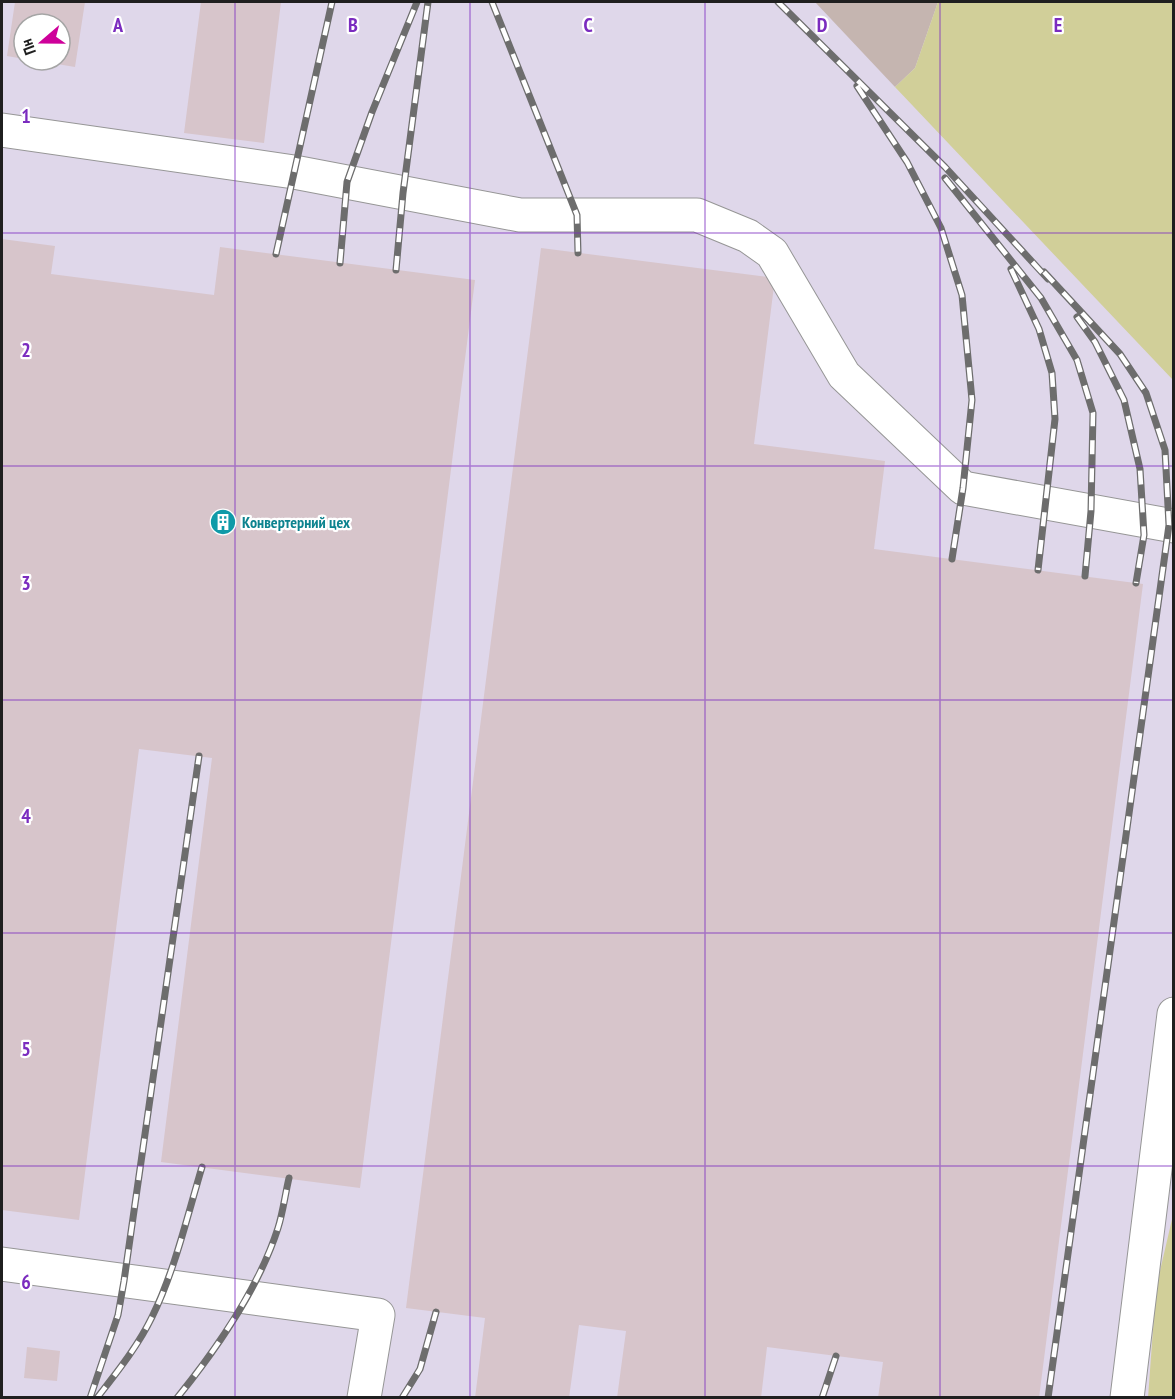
<svg xmlns="http://www.w3.org/2000/svg" width="1175" height="1399" viewBox="0 0 1175 1399" font-family="'PT Sans Narrow',sans-serif">
	<style>
		.industrial { fill: #dfd7ea; fill-rule: evenodd }
		.construction { fill: #c5b5b0 }
		.forest { fill: #d1cf99 }
		.building { fill: #d7c5cb }
		.lines { fill: none; stroke-linecap: round; stroke-linejoin: round }
		.minor-casing { stroke: #969696; stroke-width: 35 }
		.minor { stroke: #fff; stroke-width: 33 }
		.rail-casing { stroke: #6d6d6d; stroke-width: 7 }
		.rail { stroke: #fff; stroke-width: 4.5; stroke-dasharray: 14; stroke-linecap: butt }
		.grid { fill: none; stroke: #7b2cbf; stroke-width: 1.5; stroke-opacity: 0.55 }
		.labels { text-anchor: middle; dominant-baseline: central; stroke-width: 4.5; stroke-linejoin: round; paint-order: stroke }
		.culture-label { font-size: 16px; font-weight: bold; fill: #0d838f; stroke: #fff; text-anchor: start }
		.grid-label { font-size: 20px; text-anchor: middle; font-weight: bold; fill: #7b2cbf; stroke: #fff; stroke-width: 4.5; stroke-linejoin: round; paint-order: stroke }
	</style>
	<rect width="100%" height="100%" fill="#f0e5e6"/>
	<path class="industrial" d="M2,2H1173V1397H2ZM24,24H60V60H24Z"/>
	<path class="construction" d="M815,2H938L915,68L895,87Z"/>
	<path class="forest" d="M938,2H1173V380L895,87L915,68Z
		M1173,1215V1397L1148,1398L1156,1288Z"/>
	<path class="building" d="M15,2H85L75,67L39,61L60,60V24H24V59L7,56Z
		M201,2H281L264,143L184,133Z
		M2,239L55,246L51,274L214,295L220,247L475,280L360,1188L161,1162L212,758L139,749L79,1220L2,1210Z
		M541,248L775,278L754,444L885,461L874,549L1143,584L1039,1398H878L883,1362L767,1347L761,1398H617L626,1331L579,1325L569,1398H475L485,1318L406,1308Z
		M27,1347L60,1351L57,1381L24,1378Z"/>
	<g class="lines">
		<g class="minor-casing">
			<path id="minor" d="M2,130L294,172L520,215H697L748,236L772,253L844,375L963,488L1174,526
				M2,1264L378,1315L364,1398
				M1127,1398L1174,1014"/>
		</g>
		<use href="#minor" class="minor"/>
		<g class="rail-casing">
			<path id="rail" d="M492,2L577,215L578,253
				M778,2L945,167L1048,279
				M857,86L907,162L941,228L962,295L972,400L963,488L952,559
				M945,178L1041,298L1077,360L1093,413L1091,511L1085,576
				M276,254L332,2
				M340,263L347,182L372,112L417,2
				M1011,269L1039,329L1052,373L1055,419L1038,570
				M396,270L403,193L428,2
				M1044,272L1120,354L1146,393L1165,450L1169,525L1048,1398
				M1077,317L1095,342L1124,400L1140,469L1144,535L1136,583
				M90,1398L118,1315L124,1281L199,756
				M97,1398C117,1372 138,1346 152,1317C175,1270 187,1217 202,1167
				M177,1398C216,1350 259,1287 278,1228C283,1212 285,1195 289,1178
				M402,1398L420,1369L436,1312
				M822,1398L836,1356"/>
		</g>
		<use href="#rail" class="rail"/>
	</g>
	<path class="grid" d="M235,2V1398M470,2V1398M705,2V1398M940,2V1398M2,233H1174M2,466H1174M2,700H1174M2,933H1174M2,1166H1174"/>
	<defs>
		<g id="building-disc" transform="scale(1.35)"><circle r="9.5" fill="#0f9aa8" stroke="#fff"/><path d="M-4-6H4V6H1V3H-1V6H-4ZM-2.5-4.3h1.7v1.8h-1.7ZM.8-4.3h1.7v1.8H.8ZM-2.5-1h1.7V.8h-1.7ZM.8-1h1.7V.8H.8Z" fill="#fff"/></g>
	</defs>
	<g fill-rule="evenodd">
		<use href="#building-disc" x="223" y="522"/>
	</g>
	<g class="labels">
		<g class="culture-label">
			<text x="242" y="522">Конвертерний цех</text>
		</g>
	</g>
	<g class="grid-label">
		<text x="118" y="32">A</text>
		<text x="353" y="32">B</text>
		<text x="588" y="32">C</text>
		<text x="822" y="32">D</text>
		<text x="1058" y="32">E</text>
		<text x="26" y="123">1</text>
		<text x="26" y="357">2</text>
		<text x="26" y="590">3</text>
		<text x="26" y="823">4</text>
		<text x="26" y="1056">5</text>
		<text x="26" y="1289">6</text>
	</g>
	<rect width="1175" height="1399" fill="none" stroke="#1f1f1f" stroke-width="6"/>
	<g transform="translate(42 42) rotate(250)"><circle r="28" fill="#ffffff" stroke="#a5a5a5" stroke-width="1.5"/>
	<path d="M0-4.5L10 22L0 15L-10 22Z" fill="#ce009a"/>
	<text y="-9" font-size="16" font-weight="bold" text-anchor="middle" fill="#1f1f1f">Пн</text>
	</g>
</svg>
